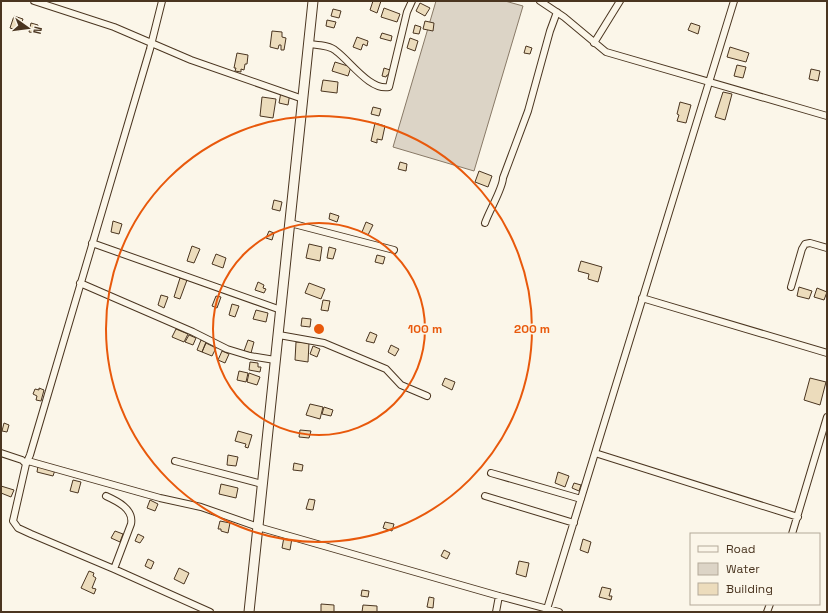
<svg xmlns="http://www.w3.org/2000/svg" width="828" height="613" viewBox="0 0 828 613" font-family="'Space Grotesk',sans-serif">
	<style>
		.water { fill: #dcd4c6; stroke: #887966 }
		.building { fill: #ecdcbc; stroke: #4a3520 }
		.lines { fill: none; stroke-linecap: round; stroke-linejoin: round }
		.street-casing { stroke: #4a3520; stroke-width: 8 }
		.secondary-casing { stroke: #4a3520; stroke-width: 11 }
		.street { stroke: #fbf6e9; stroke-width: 6 }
		.secondary { stroke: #fbf6e9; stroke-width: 9 }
		.ring { fill: none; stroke: #e8590c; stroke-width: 2 }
		.centre { fill: #e8590c; stroke: #fbf6e9; stroke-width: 2 }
		.ring-label { font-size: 12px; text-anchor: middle; font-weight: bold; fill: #e8590c; stroke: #fbf6e9; stroke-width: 3; stroke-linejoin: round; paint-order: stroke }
	</style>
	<rect width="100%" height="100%" fill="#fbf6e9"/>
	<path class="water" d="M436,1H505L523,6L474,171L393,147Z"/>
	<path class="building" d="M373,1H381L377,13L370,10Z
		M420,3L430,8L425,16L416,11Z
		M384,8L400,14L397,22L381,17Z
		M333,9L341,11L339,18L331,16Z
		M14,16L23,19L19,31L10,28Z
		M327,20L336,22L334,28L326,26Z
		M425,21L434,23L433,31L423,29Z
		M31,23L38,25L36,33L29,32Z
		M691,23L700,26L698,34L688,30Z
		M415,25L421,27L419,34L413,33Z
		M272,31L282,32V37L286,38L284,50H281V45H279L278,49L270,47Z
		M382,33L392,36L391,41L380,38Z
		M357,37L368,41L367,46L363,44L361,50L353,47Z
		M410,38L418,41L415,51L407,48Z
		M526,46L532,48L530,54L524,53Z
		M730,47L749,53L746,62L727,57Z
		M237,53L248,55L247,64H245L244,70L241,69V72L235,71L236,68H234Z
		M335,62L351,67L348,76L332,71Z
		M737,65L746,67L743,78L734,76Z
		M384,68L390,70L389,75H387L386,77L382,76Z
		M811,69L820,71L818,81L809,79Z
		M323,80L338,82L337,93L321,91Z
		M281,92L290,93L288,105L279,103Z
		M723,92L732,94L725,120L715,117Z
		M262,97L276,99L273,118L260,116Z
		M680,102L691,105L686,123L677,121L679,115L677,114Z
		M373,107L381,109L379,116L371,114Z
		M375,123L385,126L382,140L377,139V143L371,141Z
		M400,162L407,164L406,171L398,169Z
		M479,171L492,176L488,187L475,182Z
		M274,200L282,202L280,211L272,209Z
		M330,213L339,216L337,222L329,219Z
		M113,221L122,224L119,234L111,232Z
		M366,222L373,225L368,235L362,232Z
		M269,231L274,233L272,240L266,238Z
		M309,244L322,247L320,261L306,258Z
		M192,246L200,249L194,263L187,261Z
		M329,247L336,249L333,259L327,258Z
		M216,254L226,258L223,268L212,264Z
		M377,255L385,257L383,264L375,262Z
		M581,261L602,267L598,282L588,279L589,274L578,271Z
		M180,278L187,280L180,299L174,297Z
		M258,282L264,285L263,288L266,289L264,293L255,290Z
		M309,283L325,289L321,299L305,293Z
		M799,287L812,291L809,299L797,296Z
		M817,288L827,292L824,300L814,297Z
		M161,295L168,297L164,308L158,305Z
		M216,296L221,297L217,308L212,306Z
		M323,300L330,301L328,311L321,310Z
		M232,304L239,306L235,317L229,315Z
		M256,310L268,313L266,322L253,319Z
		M302,318L311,319L310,327L301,326Z
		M176,329L188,334L184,342L172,337Z
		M370,332L377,335L374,343L366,341Z
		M189,335L196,338L193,345L185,342Z
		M201,340L206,342L202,352L197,350Z
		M248,340L254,342L251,353L244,351Z
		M296,342L309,343L308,362L295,360Z
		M206,343L216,348L212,356L202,352Z
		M391,345L399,349L395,356L388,352Z
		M313,346L320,349L317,357L310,354Z
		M222,351L229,354L225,363L218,360Z
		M250,362L258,363V367H261L260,372L249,370Z
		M239,371L248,373L246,382L237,380Z
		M249,373L260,377L257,385L247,382Z
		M445,378L455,382L452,390L442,385Z
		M810,378L826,382L820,405L804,400Z
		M39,388L44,390L41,401L36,400L37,396L33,394L35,389L39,390Z
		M310,404L323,407L320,419L306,415Z
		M324,407L333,410L331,416L322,414Z
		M4,423L9,425L7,432L2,431Z
		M300,430L311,431L309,438L299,437Z
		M238,431L252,435L248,448L245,447L246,444L235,441Z
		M228,455L238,457L236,466L227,465Z
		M294,463L303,465L302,471L293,470Z
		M38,466L55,470L53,476L37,472Z
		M558,472L569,476L565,487L555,483Z
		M73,480L81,482L78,493L70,491Z
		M574,483L581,485L579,491L572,488Z
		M221,484L238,488L236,498L219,494Z
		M1,486L14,490L11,497L1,493Z
		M309,499L315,500L313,510L306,509Z
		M150,500L158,504L155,511L147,508Z
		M220,521L230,523L228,533L221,531V529H218Z
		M385,522L394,524L392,531L383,528Z
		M115,531L123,534L120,542L111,538Z
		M138,534L144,537L140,543L135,541Z
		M284,537L292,538L290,550L282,548Z
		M583,539L591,542L588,553L580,550Z
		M444,550L450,553L447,559L441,556Z
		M148,559L154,562L151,569L145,566Z
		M519,561L529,563L526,577L516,574Z
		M179,568L189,573L184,584L174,579Z
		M89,571L94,573L93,576L96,578L92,588L96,589L94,594L81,588Z
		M602,587L611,589L609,596H612L611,600L599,597Z
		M362,590L369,591L368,597L361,596Z
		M429,597L434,598L433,608L427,607Z
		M321,604L334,605V612H321Z
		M363,605L377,606V612H362Z"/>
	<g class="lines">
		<g class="street-casing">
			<path id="street" d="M34,1L114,27L191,60L303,99
				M162,1L150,49L30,455L26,464L13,521L18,528L31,534L114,569L210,612
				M540,1L564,17L606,52L827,116
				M594,43L620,1
				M309,44C317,45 330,45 336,51C350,61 370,91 389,87L407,12L412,1
				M290,223L394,250
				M485,223C489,211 503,188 503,178L528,111L550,31L557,12
				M92,243L281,310
				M80,283L193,332L227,349L250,356L275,360
				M791,287L802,249L805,244L810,243L827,248
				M642,298L827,353
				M279,335L324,343L386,369L401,385L427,396
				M1,453L22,460L26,464
				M595,453L798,517
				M28,461L160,498L201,507L258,527L499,596L559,612
				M175,461L262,484
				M491,473L581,499
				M106,496C117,501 134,509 131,524L114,569
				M485,496L574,523
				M792,534L827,417
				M547,609L734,1
				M496,612L499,596
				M767,612L770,604"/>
		</g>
		<g class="secondary-casing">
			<path id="secondary" d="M249,612L313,1"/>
		</g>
		<use href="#street" class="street"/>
		<use href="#secondary" class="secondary"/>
	</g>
	<g class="ring">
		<circle cx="319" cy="329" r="106"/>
		<circle cx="319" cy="329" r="213"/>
	</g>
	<circle cx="319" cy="329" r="6" class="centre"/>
	<g class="ring-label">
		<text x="425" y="333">100 m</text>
		<text x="532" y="333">200 m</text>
	</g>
	<rect width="828" height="613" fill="none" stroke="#4a3520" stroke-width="4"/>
	<rect x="690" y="533" width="130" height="72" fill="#fbf6e9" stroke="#b4a999"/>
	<rect x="698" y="546" width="20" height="6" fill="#fbf6e9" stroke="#b4a999"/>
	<text x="726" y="553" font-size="12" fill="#4a3520">Road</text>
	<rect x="698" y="563" width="20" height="12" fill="#dcd4c6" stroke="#b4a999"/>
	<text x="726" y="573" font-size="12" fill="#4a3520">Water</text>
	<rect x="698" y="583" width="20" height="12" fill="#ecdcbc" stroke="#b4a999"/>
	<text x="726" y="593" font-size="12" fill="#4a3520">Building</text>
	<g transform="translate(28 28) rotate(104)" stroke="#fbf6e9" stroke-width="3" paint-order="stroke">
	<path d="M0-3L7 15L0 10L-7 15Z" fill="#4a3520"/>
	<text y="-6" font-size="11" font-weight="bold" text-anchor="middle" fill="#4a3520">N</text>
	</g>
</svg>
